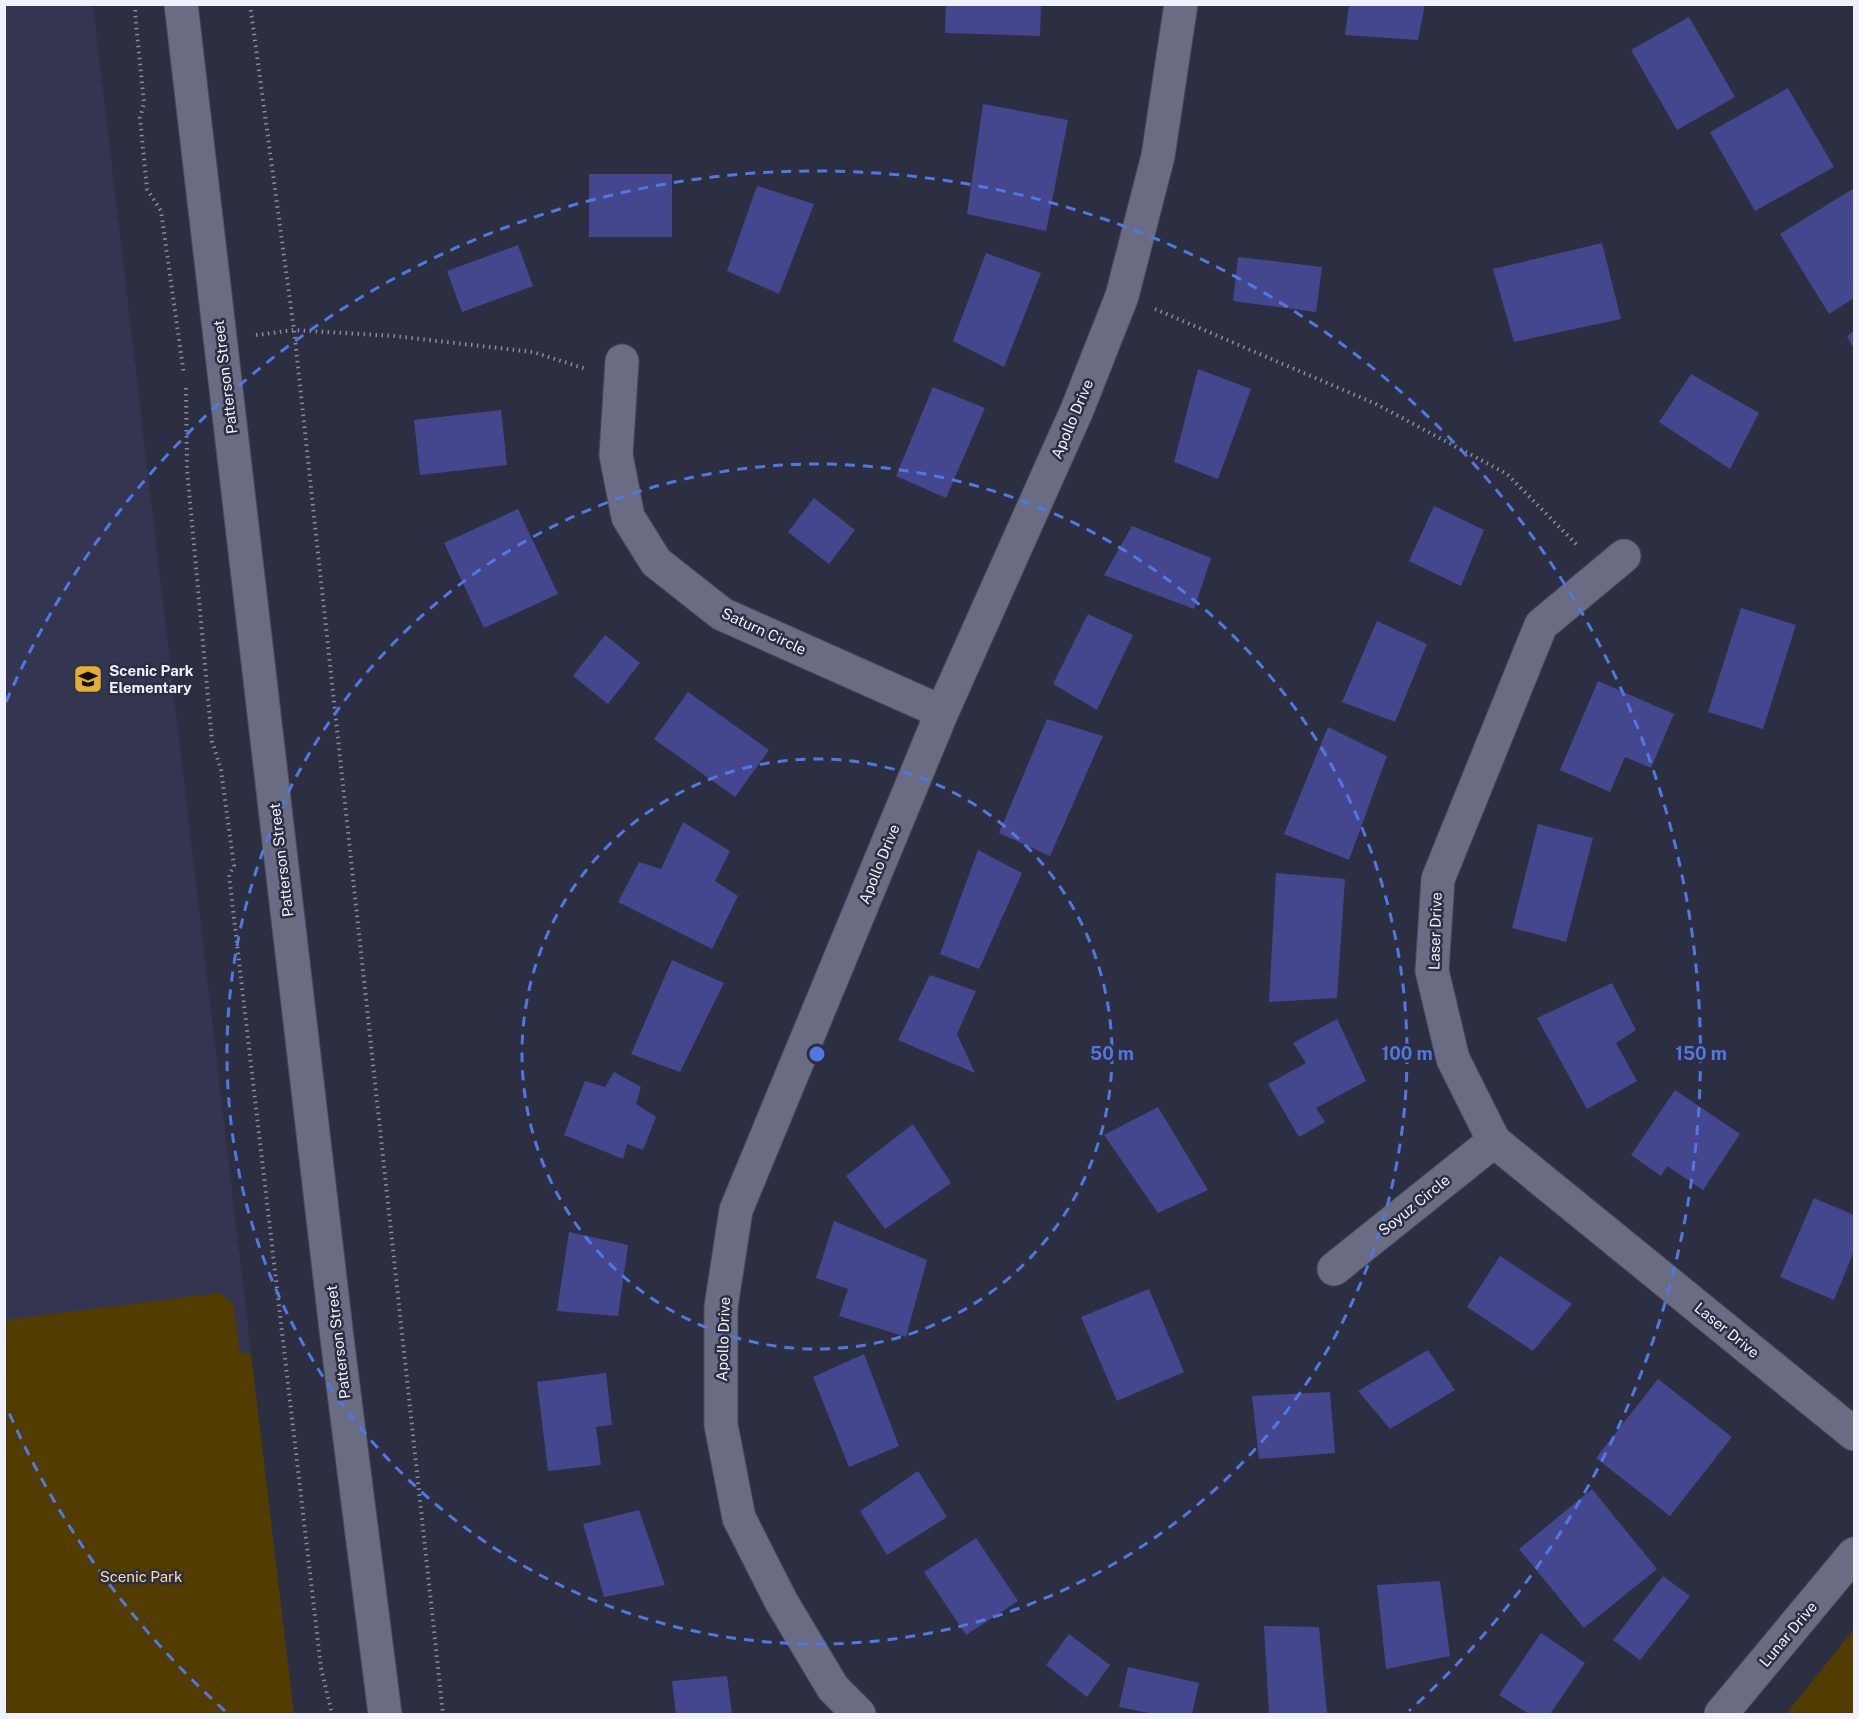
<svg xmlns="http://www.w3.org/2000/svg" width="1859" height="1719" viewBox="0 0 1859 1719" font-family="'Public Sans',sans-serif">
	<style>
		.built { fill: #343651 }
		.green { fill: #523c00 }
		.building { fill: #45478e }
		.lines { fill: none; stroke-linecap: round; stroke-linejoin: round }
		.minor-casing { stroke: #494b5c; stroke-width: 35 }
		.tertiary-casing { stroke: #494b5c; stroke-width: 35 }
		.path { stroke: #8a8c9d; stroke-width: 4; stroke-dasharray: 1.5 4.5; stroke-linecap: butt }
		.minor { stroke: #696c83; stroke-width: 33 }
		.tertiary { stroke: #696c83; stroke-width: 33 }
		.ring { fill: none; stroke: #5277e2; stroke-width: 3; stroke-dasharray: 10 8 }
		.labels { text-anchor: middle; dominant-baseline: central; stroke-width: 5; stroke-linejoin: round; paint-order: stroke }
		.street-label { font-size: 15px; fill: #eff1fe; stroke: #2c2e42 }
		.poi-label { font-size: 15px; font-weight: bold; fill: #eff1fe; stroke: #2c2e42; text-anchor: start }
		.park-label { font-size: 15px; fill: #fbdc9d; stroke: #2c2e42 }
		.centre { fill: #5277e2; stroke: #2c2e42; stroke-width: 3 }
		.ring-label { font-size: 18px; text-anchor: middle; font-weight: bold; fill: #5277e2; stroke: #2c2e42; stroke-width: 5; stroke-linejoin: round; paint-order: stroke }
	</style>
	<rect width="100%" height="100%" fill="#2c2e42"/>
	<path class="built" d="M4,5H93L251,1353L5,1383Z"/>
	<path class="green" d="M219,1293L233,1303L240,1354L251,1353L294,1714H5V1320Z
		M1854,1629V1714H1786Z"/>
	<path class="building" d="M946,4H1041L1040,36L945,33Z
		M1349,4H1425L1418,40L1345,35Z
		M1689,17L1735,97L1677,130L1631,50Z
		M1788,88L1834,167L1755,211L1710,132Z
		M983,104L1068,120L1046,231L967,214Z
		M589,174H672V237H589Z
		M757,186L814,204L779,294L727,271Z
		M1854,188V298L1829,314L1780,234Z
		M1602,243L1621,319L1514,342L1493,269Z
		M518,245L533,286L462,312L447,271Z
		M986,253L1041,273L1004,367L953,341Z
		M1238,257L1322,267L1316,312L1233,301Z
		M1854,331V349L1847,336Z
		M1198,369L1251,389L1218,479L1174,462Z
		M1691,374L1759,413L1730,469L1659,422Z
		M933,387L985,408L946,498L896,476Z
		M501,410L507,465L420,475L414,420Z
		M814,498L855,530L829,564L788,532Z
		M1434,506L1484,530L1461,586L1409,561Z
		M518,509L558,594L484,628L444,543Z
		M1132,526L1211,558L1194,609L1104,575Z
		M1741,608L1796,625L1763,729L1708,712Z
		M1088,614L1133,635L1097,710L1053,684Z
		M1377,621L1427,644L1395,722L1342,702Z
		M605,635L640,663L608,704L573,676Z
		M1598,681L1674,714L1651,768L1625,757L1610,792L1560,770Z
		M688,692L769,750L735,797L654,739Z
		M1047,719L1103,736L1050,856L999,833Z
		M1328,727L1387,756L1349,860L1284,834Z
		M683,822L730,851L715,881L738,896L712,949L618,902L639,862L661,869Z
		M1538,824L1593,838L1566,942L1512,928Z
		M978,850L1022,873L979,969L940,954Z
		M1276,873L1345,879L1337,998L1269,1002Z
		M672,960L724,983L680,1072L631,1054Z
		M930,975L976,991L957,1034L975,1073L898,1040Z
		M1612,983L1636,1030L1616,1043L1637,1081L1587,1109L1537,1018Z
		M1337,1019L1366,1081L1316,1108L1325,1122L1299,1137L1268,1084L1306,1063L1293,1043Z
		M614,1072L641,1087L636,1104L656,1117L643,1150L627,1144L623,1159L564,1135L585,1081L605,1087Z
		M1675,1090L1740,1134L1703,1190L1667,1166L1661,1176L1631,1155Z
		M1158,1107L1208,1190L1158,1213L1104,1135Z
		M913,1124L951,1183L885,1229L846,1176Z
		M1814,1198L1854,1215V1251L1834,1300L1780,1277Z
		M834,1221L927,1260L906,1337L839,1316L848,1289L816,1278Z
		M569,1232L628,1245L618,1316L557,1311Z
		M1500,1256L1572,1304L1533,1351L1467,1307Z
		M1149,1289L1184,1372L1117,1401L1081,1317Z
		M1428,1350L1455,1390L1390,1429L1358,1391Z
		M864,1354L899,1446L849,1467L813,1377Z
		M606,1373L612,1425L596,1427L601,1465L548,1471L537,1382Z
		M1658,1379L1732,1437L1670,1516L1596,1458Z
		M1330,1392L1335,1453L1259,1459L1252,1396Z
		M918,1471L947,1517L887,1555L860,1511Z
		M1592,1489L1657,1569L1584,1628L1519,1549Z
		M639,1510L665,1585L604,1597L583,1524Z
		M976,1538L1018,1601L966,1635L924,1572Z
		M1663,1576L1690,1596L1640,1660L1613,1640Z
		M1440,1581L1450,1656L1386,1669L1377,1585Z
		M1264,1626L1319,1627L1327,1714H1269Z
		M1541,1633L1585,1663L1550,1714H1529L1499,1695Z
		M1069,1634L1110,1665L1087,1697L1046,1665Z
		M1128,1667L1199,1683L1192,1714H1154L1119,1707Z
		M727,1676L732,1714H676L672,1681Z"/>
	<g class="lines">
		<g class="minor-casing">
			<path id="minor" d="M622,361L616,455L628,517L656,562L722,614L942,712
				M1624,556L1541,625L1438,879L1432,971L1453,1059L1494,1141L1854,1434
				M1334,1269L1494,1141
				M859,1714L833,1688L781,1601L739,1518L721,1425V1307L736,1210L942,712L1077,410L1122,296L1158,156L1181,4
				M1721,1714L1854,1554"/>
		</g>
		<g class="tertiary-casing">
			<path id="tertiary" d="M181,4L337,1338L385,1714"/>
		</g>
		<path class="path" d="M136,4L135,13L144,103L140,118L147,189L161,211L184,375
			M250,4L294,330L443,1714
			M1155,309L1376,404L1507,474L1578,546
			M256,335L294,330L394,336L533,352L586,369
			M186,388L187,469L212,741L221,770L234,866L229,875L321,1668L332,1714"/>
		<use href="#minor" class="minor"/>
		<use href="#tertiary" class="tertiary"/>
	</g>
	<g class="ring">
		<circle cx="817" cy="1054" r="295"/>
		<circle cx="817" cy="1054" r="590"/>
		<path d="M225 1711A884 884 0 0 1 6 1406M6 702A884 884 0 1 1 1409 1711"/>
	</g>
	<defs>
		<g id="school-square" transform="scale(1.5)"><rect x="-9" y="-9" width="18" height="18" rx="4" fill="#e2af34" stroke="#2c2e42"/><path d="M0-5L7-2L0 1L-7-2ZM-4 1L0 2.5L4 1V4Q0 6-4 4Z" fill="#111"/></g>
	</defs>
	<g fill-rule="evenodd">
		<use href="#school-square" x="88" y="679"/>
	</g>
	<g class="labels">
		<g class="street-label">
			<text transform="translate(225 377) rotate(-97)">Patterson Street</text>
			<text transform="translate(1072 419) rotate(-67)">Apollo Drive</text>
			<text transform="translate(764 631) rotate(25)">Saturn Circle</text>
			<text transform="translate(281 860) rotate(-97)">Patterson Street</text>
			<text transform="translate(879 864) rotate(-68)">Apollo Drive</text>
			<text transform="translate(1435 931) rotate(-88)">Laser Drive</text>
			<text transform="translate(1414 1205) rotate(-39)">Soyuz Circle</text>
			<text transform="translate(1727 1330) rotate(39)">Laser Drive</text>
			<text transform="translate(723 1339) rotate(-88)">Apollo Drive</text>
			<text transform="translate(338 1342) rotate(-97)">Patterson Street</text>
			<text transform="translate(1788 1634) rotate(-50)">Lunar Drive</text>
		</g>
		<g class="poi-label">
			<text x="109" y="670">Scenic Park<tspan x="109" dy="17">Elementary</tspan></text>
		</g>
		<g class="park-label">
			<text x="141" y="1576">Scenic Park</text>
		</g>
	</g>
	<circle cx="817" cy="1054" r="9" class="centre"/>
	<g class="ring-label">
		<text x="1112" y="1060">50 m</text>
		<text x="1407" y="1060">100 m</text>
		<text x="1701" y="1060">150 m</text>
	</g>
	<rect width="1859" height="1719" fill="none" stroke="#eff1fe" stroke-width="12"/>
</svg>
